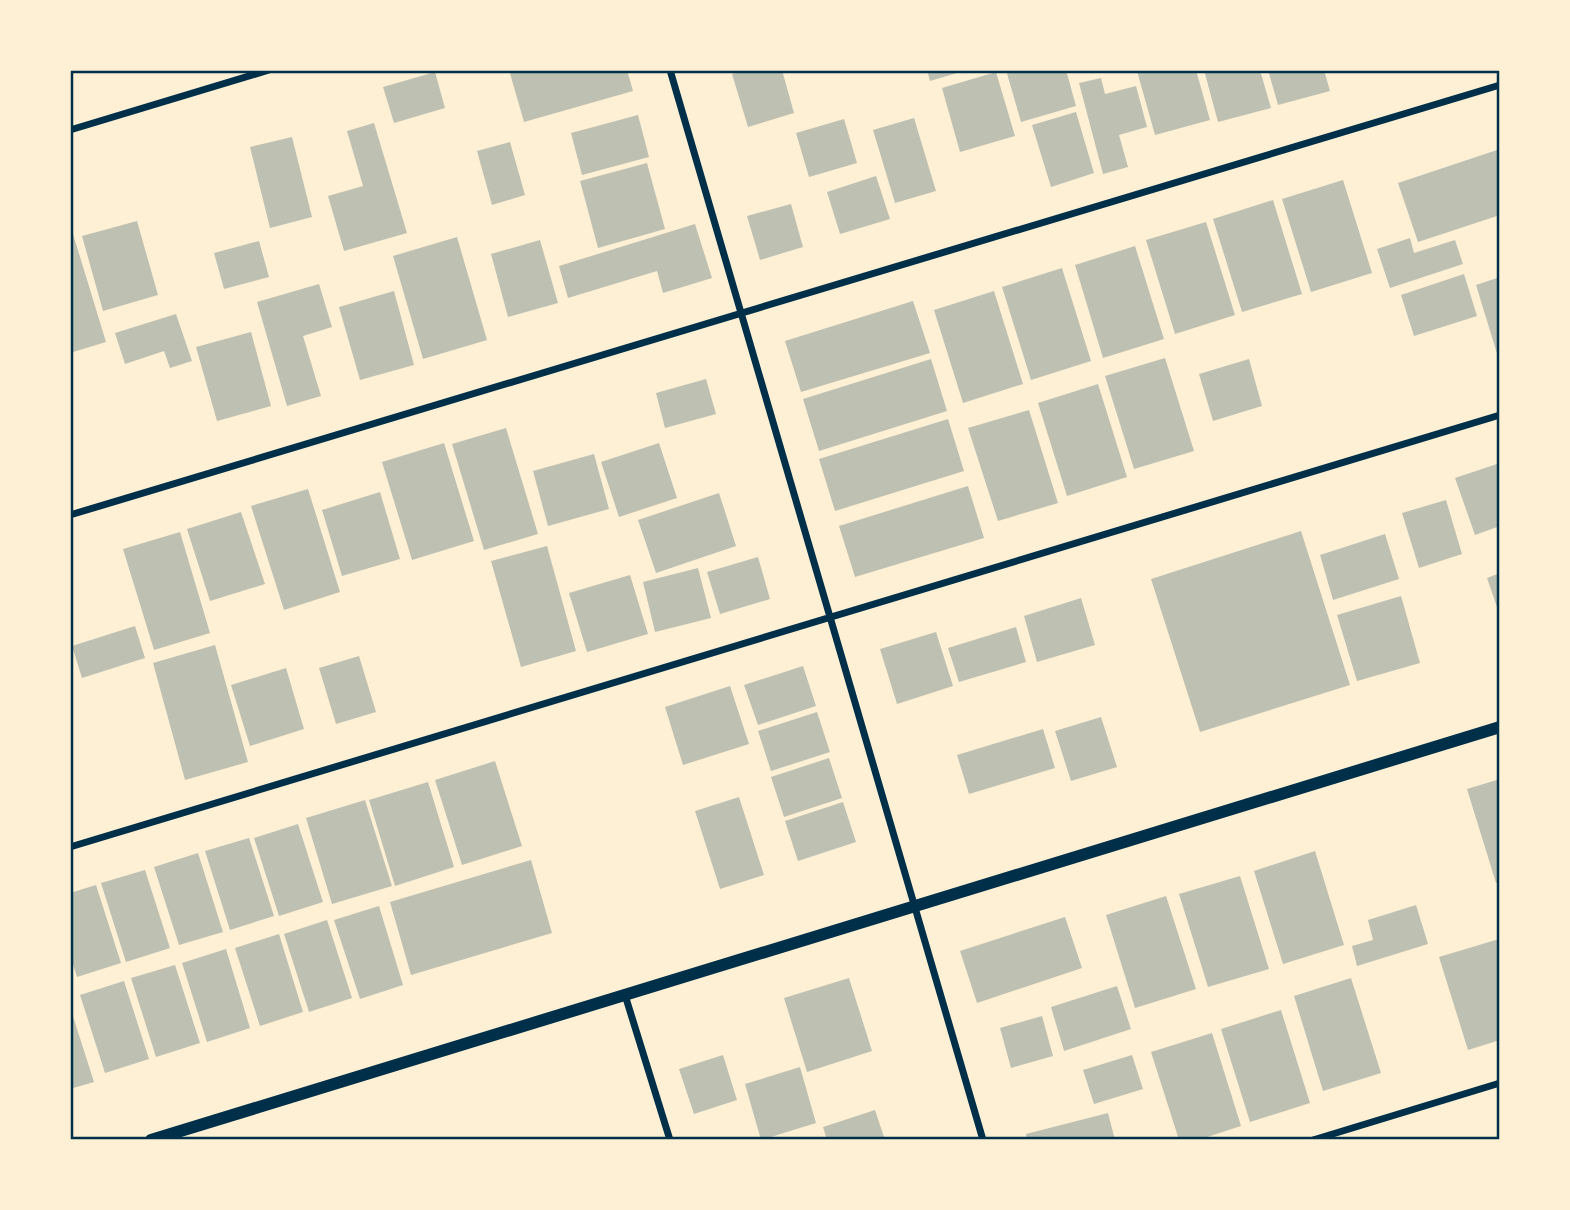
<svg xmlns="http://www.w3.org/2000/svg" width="1570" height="1210" viewBox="0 0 1570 1210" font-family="'DejaVu Sans',sans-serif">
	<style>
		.building { fill: #bec0b2 }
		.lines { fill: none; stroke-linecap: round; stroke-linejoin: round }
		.minor { stroke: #003049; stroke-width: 7 }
		.tertiary { stroke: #003049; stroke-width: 12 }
		.neatline { fill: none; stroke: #003049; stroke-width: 2.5 }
	</style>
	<rect width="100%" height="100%" fill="#fdf0d5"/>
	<path class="building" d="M509,70H627L633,91L524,122Z
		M745,70H782L794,113L748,127L732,74Z
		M927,70H964V71L930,81Z
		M1006,70H1066L1076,106L1021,122Z
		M1140,70H1196L1210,120L1155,135L1137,71Z
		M1204,70H1260L1271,108L1218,122Z
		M1268,70H1324L1330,91L1278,105Z
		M435,72L445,108L394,123L383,87Z
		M996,72L1015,136L960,152L942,88Z
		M1101,78L1105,94L1136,86L1147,127L1119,135L1128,167L1103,174L1079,83Z
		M1076,112L1094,173L1051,187L1032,125Z
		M638,115L649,157L582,175L571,133Z
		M914,118L936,191L895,203L873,130Z
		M844,119L857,163L809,177L796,133Z
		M374,123L407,233L344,251L328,196L363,186L347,131Z
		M292,137L312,217L270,228L250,147Z
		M510,142L525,195L492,205L477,151Z
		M1500,149V215L1418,242L1398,183Z
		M647,163L665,229L598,248L580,181Z
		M876,176L890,219L840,234L827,192Z
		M1343,180L1372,273L1311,292L1282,199Z
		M1273,200L1302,294L1242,312L1213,219Z
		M791,204L803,247L760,260L747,216Z
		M137,221L158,295L103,311L82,236Z
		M1206,222L1235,315L1175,334L1146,240Z
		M70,224L106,342L70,353Z
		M695,224L712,278L663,293L657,271L568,298L559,266Z
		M457,237L487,340L423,359L393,256Z
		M1410,238L1414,253L1455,240L1463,264L1390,288L1377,249Z
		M540,240L558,303L508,317L491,254Z
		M259,241L269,277L224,289L214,253Z
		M1135,246L1164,339L1103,358L1075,265Z
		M1062,268L1091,361L1031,380L1002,287Z
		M1464,274L1477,316L1414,336L1401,295Z
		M1500,277V360H1499L1476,285Z
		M319,284L332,327L303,336L321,396L287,406L257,302Z
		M394,291L414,365L360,380L339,307Z
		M994,291L1023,384L963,403L934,310Z
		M913,301L930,353L801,392L785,341Z
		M176,314L192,361L170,368L164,351L125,364L115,333Z
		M251,332L271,406L217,421L196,347Z
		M1165,358L1194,451L1134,469L1105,376Z
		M931,359L947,411L819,451L803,399Z
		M1249,359L1262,406L1213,421L1199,374Z
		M706,379L716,414L665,428L656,393Z
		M1098,384L1127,477L1067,496L1038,403Z
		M1029,410L1058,503L998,521L968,428Z
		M948,419L964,471L835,511L819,459Z
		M506,428L538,534L484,550L452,444Z
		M444,443L474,541L412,560L382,462Z
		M659,443L677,498L619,517L601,462Z
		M594,454L609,509L548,526L533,471Z
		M1500,463V526L1475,535L1455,478Z
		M968,486L984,538L855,577L839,526Z
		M308,489L340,592L284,610L251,506Z
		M380,492L400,559L342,576L322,510Z
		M719,493L736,546L656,573L638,520Z
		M1446,500L1462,554L1419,568L1402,513Z
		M241,512L265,584L210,601L187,529Z
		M1301,531L1350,685L1200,732L1151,579Z
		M180,532L210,633L154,650L123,549Z
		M1385,534L1399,579L1333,600L1320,555Z
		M547,546L576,651L521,667L491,561Z
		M758,557L770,599L720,614L707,572Z
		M698,568L711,618L655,632L643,582Z
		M1500,573V616L1487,578Z
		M630,575L648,634L587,652L569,593Z
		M1401,596L1420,663L1357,681L1337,615Z
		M1081,598L1095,645L1037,662L1024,616Z
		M135,626L145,658L82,678L72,646Z
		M1016,627L1026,662L959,682L948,648Z
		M936,632L953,686L897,704L880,649Z
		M215,645L248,762L185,780L153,663Z
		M359,656L376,712L336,724L319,668Z
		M803,666L816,706L758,725L744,685Z
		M286,668L304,729L250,746L231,685Z
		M730,686L749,744L683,765L665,707Z
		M817,712L830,752L771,771L758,731Z
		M1101,717L1117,767L1071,781L1055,731Z
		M1043,729L1055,768L969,794L957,755Z
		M829,758L842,798L784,817L771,777Z
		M495,761L522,846L462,865L435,780Z
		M1500,779V882L1496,883L1467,789Z
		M428,782L454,867L395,886L369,800Z
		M739,797L764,875L720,889L695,811Z
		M365,800L392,886L332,904L306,818Z
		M843,802L856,842L798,861L785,821Z
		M298,824L323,902L279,916L254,838Z
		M249,838L274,916L230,930L205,851Z
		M1315,851L1344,945L1283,964L1254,871Z
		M198,853L223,932L179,945L154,867Z
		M531,860L552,933L411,975L390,902Z
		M145,870L170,948L126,962L101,883Z
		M1240,876L1269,969L1208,987L1179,894Z
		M96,885L121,963L77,977L70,955V893Z
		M1166,896L1196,989L1135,1008L1106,915Z
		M1416,905L1428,944L1357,966L1352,946L1373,940L1368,920Z
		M379,906L403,985L360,999L334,920Z
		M1065,917L1082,968L977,1003L960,951Z
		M327,920L352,998L309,1012L284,934Z
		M279,934L303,1012L260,1026L235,948Z
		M1499,939L1500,1040L1468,1050L1439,957Z
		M226,949L250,1028L207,1042L182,963Z
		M175,965L200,1043L156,1057L131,978Z
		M849,978L872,1051L807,1072L784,998Z
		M1351,978L1381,1073L1323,1091L1294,996Z
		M124,981L149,1059L105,1073L80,995Z
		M1117,986L1131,1029L1064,1051L1051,1007Z
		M70,1007L94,1082L70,1089Z
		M1281,1010L1310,1103L1250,1122L1221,1029Z
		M1042,1016L1053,1056L1011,1068L1000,1028Z
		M1212,1033L1241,1126L1198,1140H1179L1151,1052Z
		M723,1055L737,1100L694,1114L679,1069Z
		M1132,1055L1143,1089L1094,1104L1083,1070Z
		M800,1067L816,1123L761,1140L745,1084Z
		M875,1110L885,1140H827L823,1127Z
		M1108,1113L1115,1140H1027L1026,1134Z"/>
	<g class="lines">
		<path class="minor" d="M670,70L983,1140
			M70,130L269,70
			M70,515L1500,85
			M70,847L1500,415
			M625,995L670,1140
			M1313,1140L1500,1083"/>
		<path class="tertiary" d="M151,1140L1500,727"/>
	</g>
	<rect width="1570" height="1210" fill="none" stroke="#fdf0d5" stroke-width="144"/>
	<rect x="72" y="72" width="1426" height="1066" class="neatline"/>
</svg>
